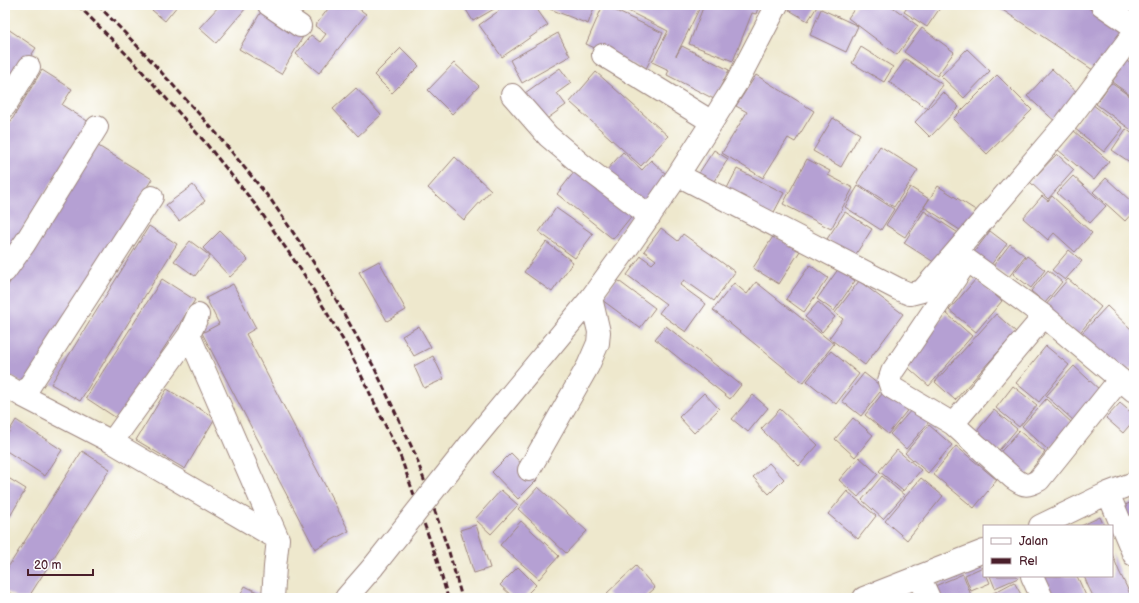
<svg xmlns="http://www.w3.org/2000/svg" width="1139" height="603" viewBox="0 0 1139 603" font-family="'Balsamiq Sans',sans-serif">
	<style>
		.building { fill: #b5a0d3 }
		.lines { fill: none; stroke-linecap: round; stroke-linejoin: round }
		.minor-casing { stroke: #9c847c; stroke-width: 24 }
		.minor { stroke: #fff; stroke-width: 22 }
		.rail { stroke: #4a1f2b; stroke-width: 3; stroke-dasharray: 6 3; stroke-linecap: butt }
		.minor-bridge-casing { stroke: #9c847c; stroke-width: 24; stroke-linecap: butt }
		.minor-bridge { stroke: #fff; stroke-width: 22 }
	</style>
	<rect width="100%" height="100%" fill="#fff"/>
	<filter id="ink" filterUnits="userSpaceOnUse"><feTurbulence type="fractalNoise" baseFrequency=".025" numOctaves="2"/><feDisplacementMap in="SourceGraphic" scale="8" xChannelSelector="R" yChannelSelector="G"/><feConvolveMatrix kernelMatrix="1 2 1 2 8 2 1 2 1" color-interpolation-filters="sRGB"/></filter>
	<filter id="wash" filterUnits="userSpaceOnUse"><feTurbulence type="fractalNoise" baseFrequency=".012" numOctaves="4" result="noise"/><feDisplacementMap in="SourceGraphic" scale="16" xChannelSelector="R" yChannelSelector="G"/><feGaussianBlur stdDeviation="0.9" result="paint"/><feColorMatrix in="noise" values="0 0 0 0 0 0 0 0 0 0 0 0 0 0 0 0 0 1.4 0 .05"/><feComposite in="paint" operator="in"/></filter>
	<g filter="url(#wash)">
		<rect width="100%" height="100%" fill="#eee8cd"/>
		<g id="blocks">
			<path class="building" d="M146,5H178L165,21Z
				M220,5H243L246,8L216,43L199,28Z
				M331,5H354L366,14L319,73L296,54L311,35L320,42L326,34L315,26Z
				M463,5H501L473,21Z
				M507,5H534L548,25L502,57L479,25Z
				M552,5H595L588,24L550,9Z
				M603,5L663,33L645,71L586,44Z
				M616,5H701L676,56L682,46L729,70L714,99L667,75L669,70L652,62L668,31Z
				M704,5H759L756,14L752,13L733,61L689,44Z
				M792,5H818L808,21L789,10Z
				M857,5H890L918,26L897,55L848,18Z
				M909,5H936L940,8L927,27L904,12Z
				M995,5H1084L1126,33L1099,74Z
				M821,9L858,26L846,52L810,35Z
				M262,10L304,35L281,74L239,49Z
				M922,28L954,52L937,76L904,52Z
				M8,29L36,48L5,95V33Z
				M558,33L570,56L522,83L510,60Z
				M861,47L893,67L884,82L852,63Z
				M401,48L419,66L392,93L374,75Z
				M967,49L990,71L964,98L941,76Z
				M906,59L943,85L926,108L889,82Z
				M1127,61L1134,67V98L1112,82Z
				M454,63L479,86L452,114L428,90Z
				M560,68L571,83L557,93L566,105L544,121L525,93Z
				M1052,69L1082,97L1058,124L1027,96Z
				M42,70L72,89L62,105L89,122L5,258V131Z
				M596,72L668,136L641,166L570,102Z
				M756,75L814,111L795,142L788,138L763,178L722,153L747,112L736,106Z
				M997,75L1032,110L987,154L953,119Z
				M1111,83L1134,99V132L1096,104Z
				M356,88L381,115L358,136L333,109Z
				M943,92L959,107L930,137L915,122Z
				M1092,104L1123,128L1104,152L1074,128Z
				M833,118L860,134L841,167L813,151Z
				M1126,129L1134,135V165L1112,150Z
				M1074,131L1109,161L1094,180L1058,150Z
				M95,144L152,179L25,385L5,373V290Z
				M880,146L918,170L894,207L857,183Z
				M714,150L728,159L709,189L695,179Z
				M623,152L642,170L651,160L669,177L643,206L605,172Z
				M1057,154L1074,170L1048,199L1030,182Z
				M455,157L491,190L464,220L428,188Z
				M807,159L830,171L828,175L853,188L831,229L783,204Z
				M578,167L634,213L613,239L557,194Z
				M737,169L784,193L771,218L724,194Z
				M1073,176L1106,206L1090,223L1057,193Z
				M1106,178L1134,204V211L1125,221L1093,192Z
				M193,185L205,201L179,221L166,205Z
				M858,186L894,209L881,230L845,207Z
				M938,186L977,211L963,232L924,207Z
				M910,187L929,199L905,237L886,225Z
				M1042,196L1048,201L1052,196L1092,233L1075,252L1054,233L1048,240L1023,218Z
				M556,208L593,234L575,258L539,232Z
				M924,211L960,234L940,266L904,243Z
				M845,212L872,229L854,257L827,239Z
				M149,226L177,244L80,401L51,384Z
				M661,228L678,241L683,234L735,272L714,301L684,280L680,285L706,304L686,332L659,313L666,304L627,275L641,256L652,264L656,260L644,251Z
				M220,231L248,260L230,277L203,248Z
				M990,231L1007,244L987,270L971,256Z
				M774,235L800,251L779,284L753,268Z
				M190,241L210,256L195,276L174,261Z
				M546,242L573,262L552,292L524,272Z
				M1010,244L1025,256L1008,278L993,266Z
				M1069,250L1082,261L1065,280L1052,270Z
				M1027,256L1045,270L1031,288L1013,274Z
				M379,261L406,310L387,321L359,272Z
				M810,265L828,278L804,312L786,299Z
				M839,268L855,281L834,311L817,299Z
				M1048,270L1062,282L1045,303L1031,291Z
				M162,279L195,300L118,419L86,398Z
				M616,279L655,308L640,328L602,300Z
				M976,279L1002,301L976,332L949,310Z
				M1068,279L1101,307L1078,335L1045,306Z
				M859,281L903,314L865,365L829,338L843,319L835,313Z
				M756,282L834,344L803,383L713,310L734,283L747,294Z
				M233,284L256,328L246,334L349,531L315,549L202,333L219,324L206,298Z
				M818,302L835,317L822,332L805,317Z
				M1107,306L1134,332V365L1125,374L1081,334Z
				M946,313L972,336L929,386L903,363Z
				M996,314L1016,332L955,400L935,382Z
				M419,326L431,347L414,356L402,336Z
				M666,326L741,385L730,399L655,339Z
				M1046,346L1069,365L1039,402L1016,383Z
				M831,351L859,374L836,404L807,381Z
				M433,356L444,379L424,388L414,366Z
				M1074,366L1101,391L1074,421L1046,396Z
				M864,373L883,388L861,416L842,401Z
				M1013,386L1037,405L1019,427L996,408Z
				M887,388L910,407L888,434L865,415Z
				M167,389L215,418L185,469L136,440Z
				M704,393L719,409L694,433L679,417Z
				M753,395L768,408L748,432L732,419Z
				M1046,399L1072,423L1048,450L1022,426Z
				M1120,403L1134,415V420L1123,433L1106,418Z
				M913,408L929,422L906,449L890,434Z
				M780,409L818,445L799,466L761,429Z
				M994,410L1017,429L995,455L973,436Z
				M853,418L873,435L855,457L835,439Z
				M16,420L62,450L45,476L5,450V438Z
				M929,425L952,445L928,473L905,453Z
				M1019,431L1045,452L1023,480L996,457Z
				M956,446L997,480L974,508L933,474Z
				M897,450L921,470L903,491L879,471Z
				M82,451L110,469L28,598H17L5,590V572Z
				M511,453L537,480L518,499L492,472Z
				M859,457L878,474L858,497L839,480Z
				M769,463L784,479L769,494L753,477Z
				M5,476L26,489L9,518L5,515Z
				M882,476L904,495L883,519L862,500Z
				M921,478L943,496L907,540L885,521Z
				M538,487L587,531L566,553L518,509Z
				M501,490L518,505L491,534L475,519Z
				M847,491L876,516L858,539L828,514Z
				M1134,501V517L1128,520L1121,507Z
				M1100,517L1104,526H1081Z
				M521,521L559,556L539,579L500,545Z
				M476,525L490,568L474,573L460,530Z
				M1112,554L1119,571L1132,598H1094L1088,586L1084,576H1112Z
				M636,566L655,588L644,598H612L607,593Z
				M518,567L536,585L523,598H514L500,585Z
				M983,567L984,570V576H987L990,583L971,591L965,575Z
				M963,574L972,598H939L935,586Z
				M990,576H1017L1018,578L995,588Z
				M1039,576H1077L1087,598H1049Z
				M1014,582L1023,598H984Z
				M245,586L265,596L264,598H239Z"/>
		</g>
	</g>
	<g filter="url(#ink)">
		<use href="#blocks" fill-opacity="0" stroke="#9c847c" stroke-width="1"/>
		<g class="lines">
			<g class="minor-casing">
				<path id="minor" d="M269,5L300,26
					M1102,5L1134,27
					M603,55L712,122
					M512,95L548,136L581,164L650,216
					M5,106L29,67
					M678,175L898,289L910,294L922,291L956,252L1066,123L1134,33
					M956,252L1044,316L1134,391
					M967,261L892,372L889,381L891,387L953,424L1013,478C1024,486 1027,487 1039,480L1120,379
					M5,271L25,243L97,127
					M189,335L278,539
					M5,385L23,396L112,442L278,539L275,567L273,598
					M23,396L152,197
					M953,424L1044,316
					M112,442L189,335L198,315
					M471,443L591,298L628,247L678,175L712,122L737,82L777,5
					M529,470L588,366L598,343L599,332L591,298
					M1108,493L1134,555
					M1040,526L1108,493L1134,483
					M919,576L929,598
					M1032,576L1042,598
					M346,598L373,567
					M864,598L984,551"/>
			</g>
			<use href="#minor" class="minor"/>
			<path class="rail" d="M78,5L132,60L204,141L258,208L305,276L349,350L401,458L437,560L448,598
				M98,5L144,53L217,134L271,200L322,275L374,367L415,454L449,552L462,598"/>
			<g class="minor-bridge-casing">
				<path id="minor-bridge" d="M373,567L471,443"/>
			</g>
			<use href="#minor-bridge" class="minor-bridge"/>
		</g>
	</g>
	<rect width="1139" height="603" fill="none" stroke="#fff" stroke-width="20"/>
	<rect x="983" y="525" width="130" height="52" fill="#ffffff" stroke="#b7a5aa"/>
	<rect x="991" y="538" width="20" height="6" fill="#ffffff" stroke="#b7a5aa"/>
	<text x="1019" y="545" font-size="12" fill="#4a1f2b">Jalan</text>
	<rect x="991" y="558" width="20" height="6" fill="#4a1f2b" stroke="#b7a5aa"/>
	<text x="1019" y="565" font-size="12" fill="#4a1f2b">Rel</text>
	<path d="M28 569v6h65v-6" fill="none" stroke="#4a1f2b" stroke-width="2"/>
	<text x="34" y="569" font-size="12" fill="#4a1f2b" stroke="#ffffff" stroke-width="3" paint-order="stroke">20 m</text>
</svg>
